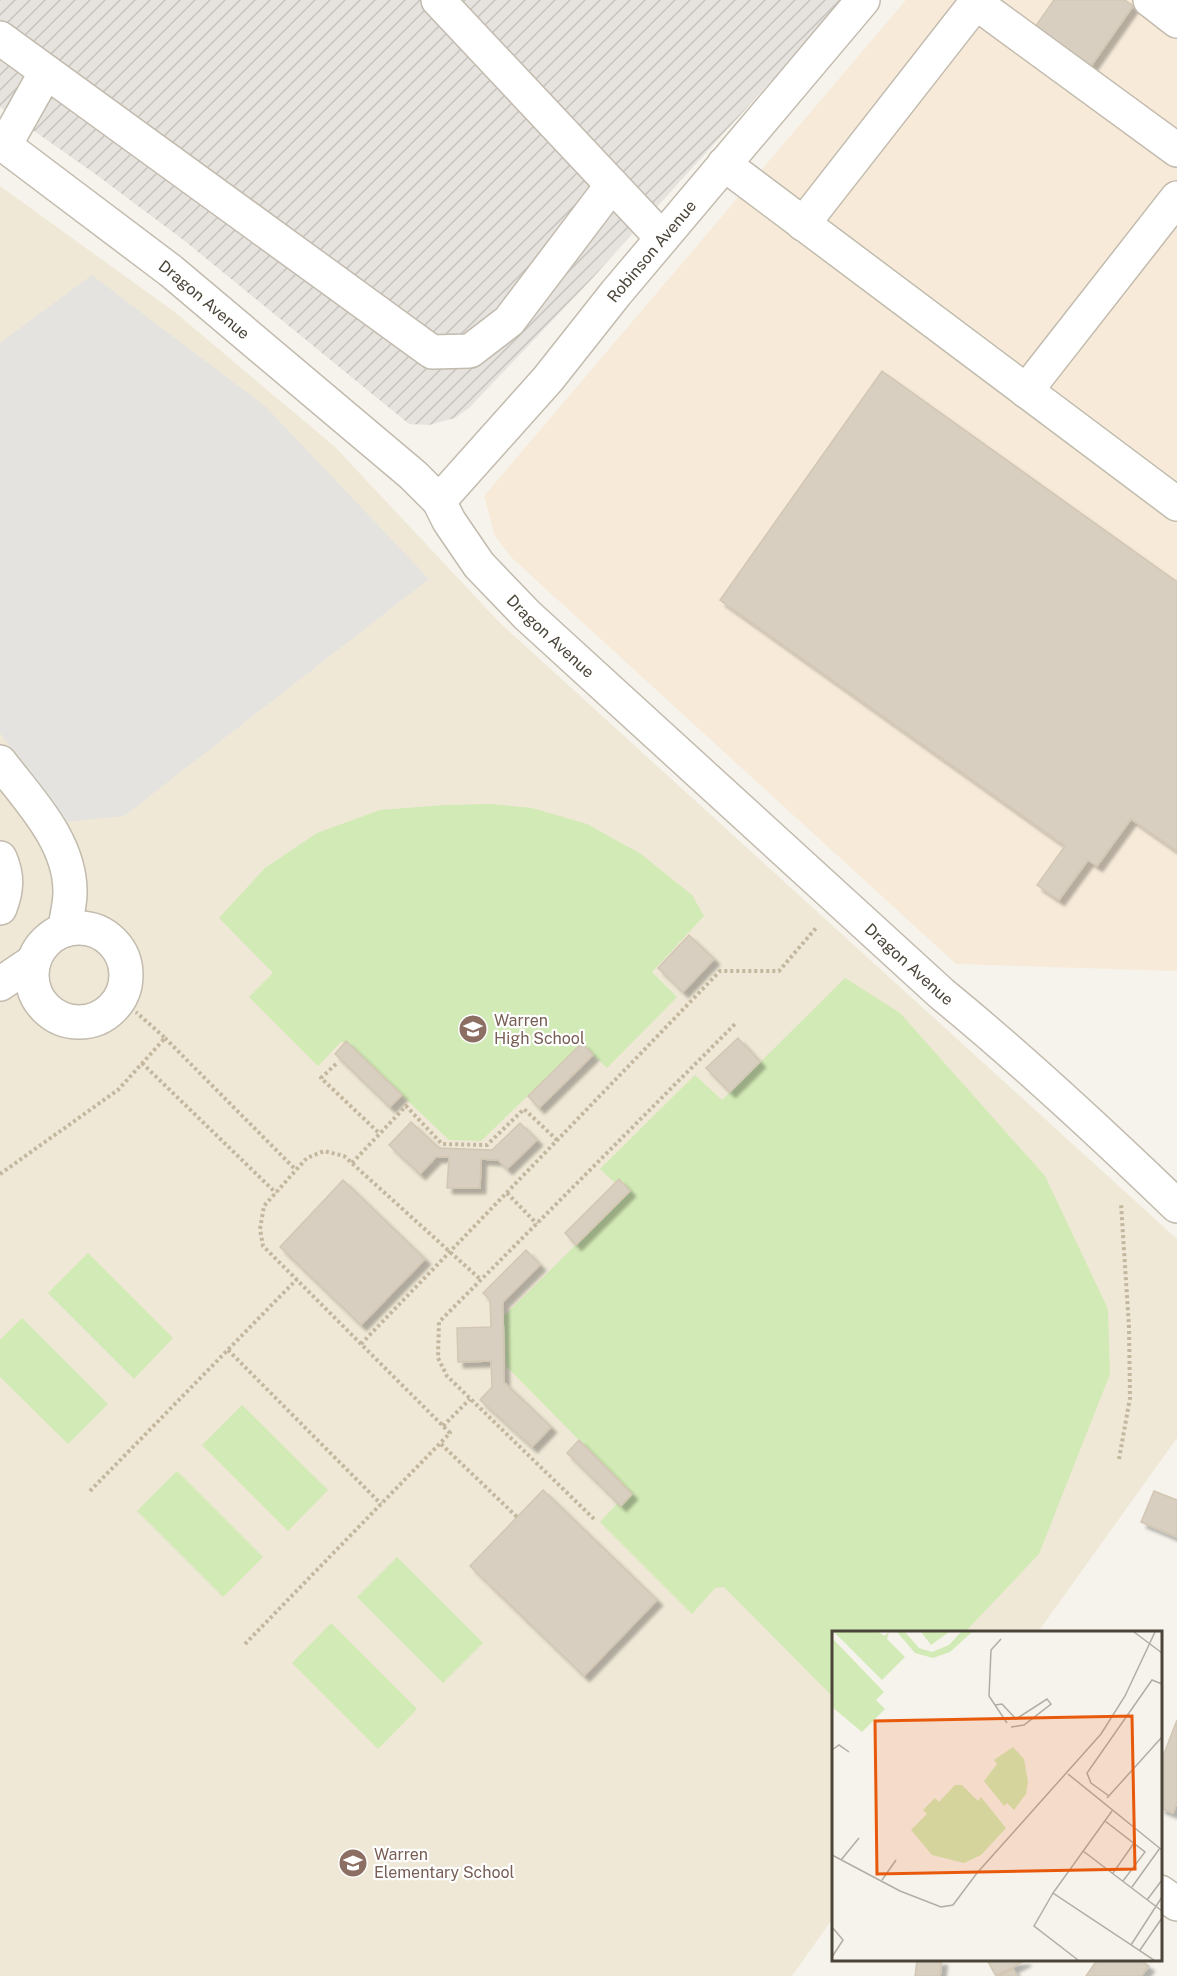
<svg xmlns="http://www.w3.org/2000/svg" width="1177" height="1976" viewBox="0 0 1177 1976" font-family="'Public Sans',sans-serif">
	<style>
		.commercial { fill: #f7ead8 }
		.industrial { fill: url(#industrial-furrows) }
		.education { fill: #efe8d6 }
		.garden { fill: #d2eab5 }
		.parking { fill: #e5e3e0 }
		.building { fill: #d8cfc1; stroke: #d3c7b4; stroke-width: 1.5; filter: url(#shadow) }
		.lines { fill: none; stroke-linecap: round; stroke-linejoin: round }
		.minor-casing { stroke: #c2bbae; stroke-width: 36 }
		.path { stroke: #c4b79f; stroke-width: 4; stroke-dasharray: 3 3; stroke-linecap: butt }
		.minor { stroke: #fff; stroke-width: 33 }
		.labels { text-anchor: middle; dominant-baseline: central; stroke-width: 4.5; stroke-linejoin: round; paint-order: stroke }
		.street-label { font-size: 16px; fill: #4b4439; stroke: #fff }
		.education-label { font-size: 16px; fill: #785e54; stroke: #fff; text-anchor: start }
		.inset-road { fill: none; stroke: #b2ada4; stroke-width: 1.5 }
		.view { fill: #e8590c; fill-opacity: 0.15; stroke: #e8590c; stroke-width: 3 }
		.inset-edge { fill: none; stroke: #4b4439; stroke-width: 3 }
	</style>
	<defs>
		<pattern id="industrial-furrows" width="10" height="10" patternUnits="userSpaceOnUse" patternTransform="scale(1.5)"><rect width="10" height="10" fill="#e6e2dd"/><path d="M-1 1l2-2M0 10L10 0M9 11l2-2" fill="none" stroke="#c7c3be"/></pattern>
		<filter id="shadow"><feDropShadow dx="5.5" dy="5.5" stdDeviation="1.5" flood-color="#0004"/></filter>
	</defs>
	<rect width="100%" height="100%" fill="#f6f3ec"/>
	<path class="commercial" d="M906,0H1177V971L956,964L512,558L495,536L484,496Z"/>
	<path class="industrial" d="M0,0H840L800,49L588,283L469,408L455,418L429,425L409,424L186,242L94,173L0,107Z"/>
	<path class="education" d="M0,186L176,313L336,448L501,624L1177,1239V1438L1038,1632H834L833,1918L792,1976H0Z"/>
	<path class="garden" d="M491,804L532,808L587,824L641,854L692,895L704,916L652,972L677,997L607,1068L581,1044L481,1141L449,1140L346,1042H341L318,1066L249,997L273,973L219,918L265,868L317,833L380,810L445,805Z
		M845,978L900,1013L1045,1176L1108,1309L1110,1374L1039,1554L965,1632H834L833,1697L724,1587L715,1588L692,1614L600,1522L618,1503L621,1506L632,1494L506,1366L504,1316L629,1192L619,1179L615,1183L600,1169L695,1075L722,1100Z
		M88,1253L173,1338L134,1379L48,1293Z
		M22,1318L108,1404L68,1444L0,1377V1340Z
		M242,1405L328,1490L288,1531L202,1445Z
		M177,1471L263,1557L223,1597L137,1511Z
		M397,1557L483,1643L443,1683L357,1597Z
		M331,1623L417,1709L378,1749L292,1663Z"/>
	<path class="parking" d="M92,275L266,407L429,579L124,816L65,822L0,733V343Z"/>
	<path class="building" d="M1054,0H1125L1133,6L1091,66L1035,27Z
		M882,371L1177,582V851L1131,819L1097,866L1088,860L1059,900L1037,885L1065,846L720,600Z
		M689,935L714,959L683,992L658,968Z
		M738,1038L760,1062L730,1092L706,1068Z
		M346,1041L402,1095L390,1107L335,1054Z
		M582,1043L593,1055L539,1108L528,1096Z
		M411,1122L439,1148L492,1150L520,1123L537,1140L507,1169L498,1160L481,1159L480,1188H447L449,1157H436L420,1174L389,1145Z
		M619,1179L630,1191L576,1245L565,1233Z
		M343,1180L425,1259L361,1325L280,1247Z
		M526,1250L540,1265L503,1302L504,1382L551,1427L532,1447L480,1400L492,1387L491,1361L458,1362L457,1328L491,1327L490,1300L483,1293Z
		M579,1440L632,1494L621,1506L567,1453Z
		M543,1490L657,1600L584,1676L470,1566Z
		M1154,1491L1177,1500V1537L1141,1522Z
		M1177,1720V1802L1173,1813L1160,1808V1764Z
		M917,1960H942L940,1976H915Z
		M987,1960H1026L996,1976Z
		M1097,1960H1140L1149,1966L1141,1976H1086Z
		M1013,1969L1017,1976H999Z"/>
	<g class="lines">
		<g class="minor-casing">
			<g id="minor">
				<path d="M438,0L662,238"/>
				<path d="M1150,0L1177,21"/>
				<path d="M976,3L1177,150"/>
				<path d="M0,38L432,352L470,351L509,321L612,185"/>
				<path id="s1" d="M0,142L171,271L413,475L439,501L449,521L479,565L527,615L942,994C1024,1061 1101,1133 1177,1206"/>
				<path d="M5,145L46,72"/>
				<path d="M724,164L1177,504"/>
				<path d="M803,224L978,0"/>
				<path d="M1026,391L1177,198"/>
				<path id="s2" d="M439,501L548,379L616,293L863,0"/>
				<path d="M0,762C29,800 71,842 70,893C70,905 66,918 65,930"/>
				<path d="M0,858C8,876 7,890 0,908"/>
				<circle cx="79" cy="975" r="47"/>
				<path d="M0,984L34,961"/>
				<path d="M1160,1892L1177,1904"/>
			</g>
		</g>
		<path class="path" d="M165,1038L296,1170
			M142,1063L276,1193
			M336,1064L321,1078L380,1134
			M352,1163L406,1106L442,1144L487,1145L524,1109L557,1140
			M0,1174L118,1090L165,1038L136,1012
			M507,1193L537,1224
			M361,1344L720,971H779L816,928
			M228,1350L381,1504
			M443,1426L470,1399
			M441,1444L517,1517
			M1119,1459L1130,1398L1129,1327L1121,1204
			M90,1491L297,1279
			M594,1519L447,1376L438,1358L439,1322L736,1023
			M245,1644L450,1433L263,1246L260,1229L264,1206L296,1170L307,1158L324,1151L344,1156L481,1280"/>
		<use href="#minor" class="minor"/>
	</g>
	<defs>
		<g id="school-disc" transform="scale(1.5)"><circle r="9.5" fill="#8d6e63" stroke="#fff"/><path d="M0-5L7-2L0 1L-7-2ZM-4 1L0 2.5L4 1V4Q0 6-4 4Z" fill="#fff"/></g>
	</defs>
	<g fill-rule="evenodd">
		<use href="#school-disc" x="473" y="1029"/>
		<use href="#school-disc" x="353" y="1863"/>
	</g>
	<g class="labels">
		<g class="street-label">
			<text stroke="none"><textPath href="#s2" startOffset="328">Robinson Avenue</textPath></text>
			<text stroke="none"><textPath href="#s1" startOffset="258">Dragon Avenue</textPath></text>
			<text stroke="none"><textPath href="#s1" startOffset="744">Dragon Avenue</textPath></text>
			<text stroke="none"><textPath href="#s1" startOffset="1230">Dragon Avenue</textPath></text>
		</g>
		<g class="education-label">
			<text x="494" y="1020">Warren<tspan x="494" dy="18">High School</tspan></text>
			<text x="374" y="1854">Warren<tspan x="374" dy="18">Elementary School</tspan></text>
		</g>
	</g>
	<g transform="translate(832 1631)">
		<rect width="330" height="330" fill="#f6f3ec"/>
		<path d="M0,7L52,61L44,69L53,78L30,101L0,76Z" fill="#d2eab5"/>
		<path d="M2,1H47L52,5L57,1L55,8L73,26L50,49ZM65,1H73L87,17L100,21L117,14L129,1H140L118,21L101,27L83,22ZM89,1H117L99,14ZM181,116L192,128L196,151L194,163L182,179L175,172L172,175L152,150L165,133L162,129ZM123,154H130L146,170L149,166L174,197L149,224L132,232L100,224L79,199L95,183L91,179L103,167L107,171Z" fill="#d2eab5"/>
		<path class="inset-road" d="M302,1L330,22M169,8L159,19L157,65L175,92M163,74L170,73L184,88L215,68L219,73L192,94L179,96M0,119L7,114L17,121M236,143L330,219M277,165L259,152L255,142L320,49L330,53M275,167L330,106M280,180L221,262L322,329M273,190L313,221L291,250M251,220L330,280M0,224L68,260L109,276L121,274L145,242L269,103L293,65L323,1M9,229L27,207M281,242L302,212M50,249L64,229M300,256L328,217M221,262L202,295L246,329M315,269L330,249M0,296L11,309L0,326M299,314L330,266M308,319L330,287"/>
		<path class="view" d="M300,85L303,238L45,243L43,90Z"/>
		<rect width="330" height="330" class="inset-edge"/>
	</g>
</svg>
